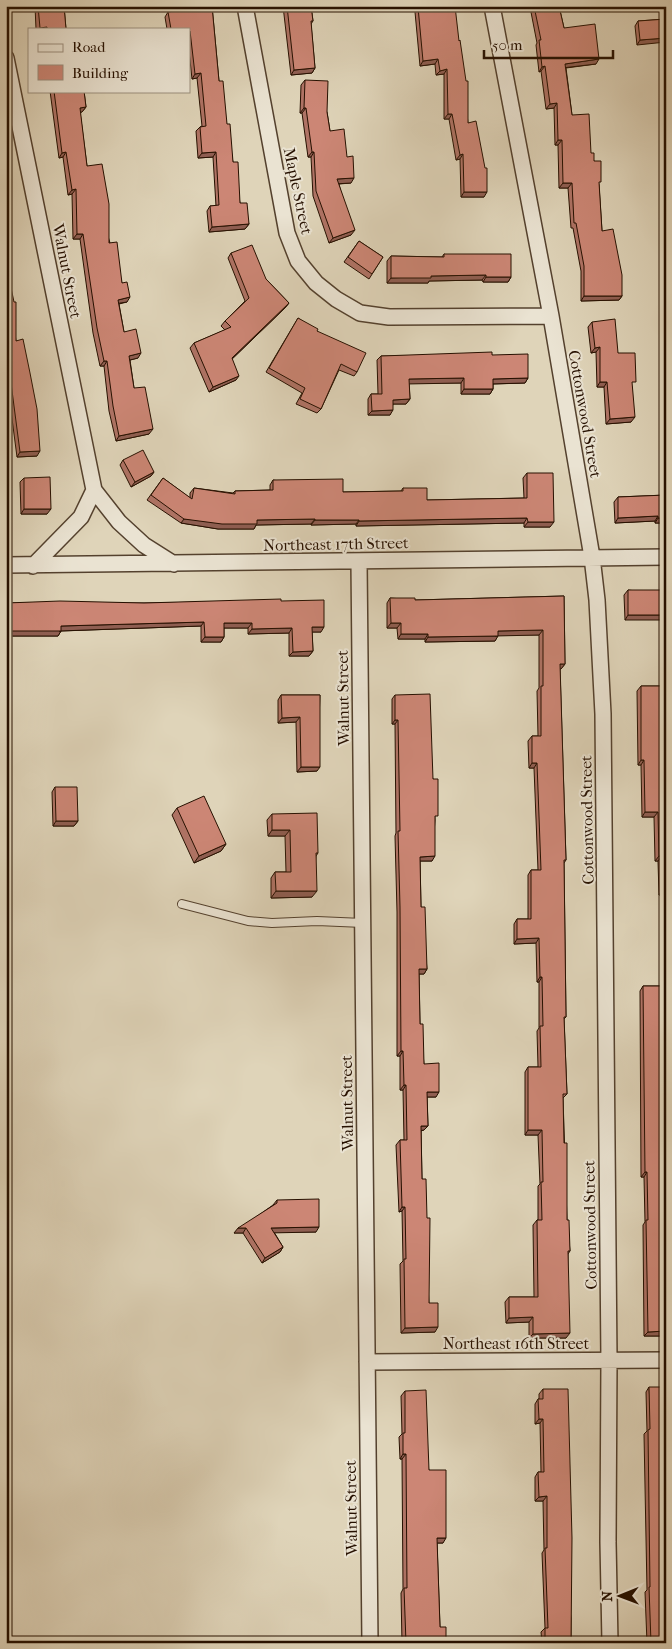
<svg xmlns="http://www.w3.org/2000/svg" width="672" height="1649" viewBox="0 0 672 1649" font-family="'IM FELL French Canon',serif">
	<style>
		.lines { fill: none; stroke-linecap: round; stroke-linejoin: round }
		.lane-casing { stroke: #54412e; stroke-width: 10 }
		.street-casing { stroke: #54412e; stroke-width: 18 }
		.lane { stroke: #eae3d2; stroke-width: 8 }
		.street { stroke: #eae3d2; stroke-width: 15 }
		.wall { fill: #af7365; stroke: #261000 }
		.shaded-wall { fill: #8f5e52; stroke: #261000 }
		.building { fill: #cc8675; stroke: #261000 }
		.labels { text-anchor: middle; dominant-baseline: central; stroke-width: 4; stroke-linejoin: round; paint-order: stroke }
		.street-label { font-size: 16px; fill: #261000; stroke: #eae3d2 }
	</style>
	<rect width="100%" height="100%" fill="#dfd4b9"/>
	<filter id="stains"><feTurbulence type="fractalNoise" baseFrequency=".004" numOctaves="4"/><feColorMatrix values="0 0 0 0 .2 0 0 0 0 .09 0 0 0 0 .02 0 0 0 .5 -.17"/></filter>
	<radialGradient id="worn" r=".72"><stop offset=".6" stop-color="#630" stop-opacity="0"/><stop offset="1" stop-color="#630" stop-opacity=".3"/></radialGradient>
	<g class="lines">
		<g class="lane-casing">
			<path id="lane" d="M182,904L248,921L272,923L317,921L363,923"/>
		</g>
		<g class="street-casing">
			<path id="street" d="M245,6L287,233L298,261L316,283L336,299L360,313L389,317L551,316
				M492,6L551,316L592,557L597,600L603,714L609,1360L608,1542L610,1643
				M6,58L94,490L81,517L33,566
				M94,490L119,522L144,545L174,564
				M359,562L370,1643
				M6,565L666,557
				M367,1362L666,1360"/>
		</g>
		<use href="#lane" class="lane"/>
		<use href="#street" class="street"/>
	</g>
	<path class="wall" d="M35,6H64L66,29H36Z
		M212,6L219,81L240,203L249,224L245,229L209,232L207,211L210,206H216L213,157L198,158L196,131L200,127L202,126L197,78L192,79L189,51V29H167L165,17L168,12Z
		M283,6H311L313,21L311,24L315,68L312,73L291,75Z
		M530,6H559L564,28L596,64L566,68L572,115L594,161L599,185L602,231L622,296L619,300L581,301V271L573,228H571L568,188H559L558,145H555L554,108L546,109L541,71L539,72L536,45L537,43L530,7Z
		M418,7L459,41L468,123L484,197H461L460,159L456,160L449,119H444V74L436,75L435,64L420,66L415,12Z
		M666,19L637,45L635,26L638,21Z
		M305,80L327,112L330,131L351,183L339,184L351,235L329,243L313,196L311,157H308L302,113H300L301,85Z
		M50,91H84L86,107L82,112H80L87,166L122,283L127,302L119,304L124,332L138,358L130,360L134,388L149,434L116,441L109,411L104,366H100L93,333L80,239H73L72,194L68,195L63,157L59,158Z
		M359,241L383,257L369,279L344,262Z
		M231,253L266,279L289,303L285,308L232,359L236,380L209,392L190,348L194,343L225,330L221,326L225,321L245,301L228,258Z
		M444,254L511,277L508,282H483L482,280L429,281L428,283H387V261L391,256L442,257Z
		M6,264L16,341L37,456L17,457L8,388L6,379Z
		M298,318L317,331L357,372L354,376L339,370L321,409L317,413L296,404L302,393L266,372Z
		M592,322L618,353L632,387L631,422L606,424L604,387H597L596,352L591,353L588,327Z
		M492,355L528,378L525,383L493,384V389L490,394H461V383H409L410,399L406,404H393L390,415H368V399L371,394H378L377,360L381,356Z
		M123,460L154,472L151,476L131,487L120,465Z
		M527,473L550,527H524V523L356,526V524L311,525V524L256,525L254,529H218L181,523L147,500L163,478L190,498V493L194,488L233,493L235,491L270,490V485L273,480L343,492L401,491L403,488L427,500L524,498L523,478Z
		M24,478L47,514H21L20,482Z
		M666,495V523H655V521L615,523L614,502L618,497Z
		M628,590L661,594L625,620L624,595Z
		M564,596L565,664L561,669H560L566,860L564,863L566,1017L564,1019L567,1094L563,1098L567,1220L570,1251L568,1254L566,1338H529V1322L506,1323L505,1302L509,1297H534L533,1225L537,1220H538V1186L540,1184L538,1135H525V1072L528,1067H538L537,1031L539,1028V982H537L536,943L514,944V924L517,919H528V875L531,870H538L534,768H529L528,741L532,736H538L537,691L539,688V635H498L495,641L425,642V639H398L397,628H387V603L390,598L415,600Z
		M281,601L321,632H312L313,651L309,656H289V633L248,634V628H224V637L221,642H201V626L61,631L58,636H6V603H144Z
		M641,686H666V895H659L658,861H655L654,817H642L641,765H638L637,691Z
		M281,695H320L317,771L297,772L296,722L278,723V700Z
		M395,695L433,779L435,820L432,861H420L421,907L427,969L424,974H419L420,1024L424,1064L436,1097H427L428,1126L424,1130L421,1131L422,1179L429,1303L435,1332L401,1333L400,1264L403,1261L402,1211L399,1212L396,1145L400,1140H404L403,1090H400V1056H397V912L395,836L396,833L395,724H392V699Z
		M55,787L78,821L74,826H53L52,792Z
		M177,808L226,844L221,851L194,863L172,815Z
		M272,814L318,853L316,856L312,897L271,898V878L275,872H286L285,836H268L267,820Z
		M643,986H666V1336H644L643,1225L645,1222L644,1177H641L640,991Z
		M277,1200L316,1232H274L283,1247L280,1252L262,1263L243,1233H234L273,1205Z
		M649,1387L666,1643H647L645,1592L647,1590L644,1434L647,1431L646,1392Z
		M543,1389L571,1618V1643H542L541,1632L545,1628L542,1553L544,1550L543,1501H535V1477L538,1472H541L540,1423L535,1424V1404L538,1399H539V1394Z
		M405,1391L429,1470L443,1543H437L440,1627L446,1643H402L401,1593L403,1589L402,1459H400L399,1437L402,1434L401,1396Z"/>
	<path class="shaded-wall" d="M666,38V42L637,45L640,40Z
		M438,59L435,64L420,66L423,61Z
		M599,59L596,64L562,68L565,64Z
		M545,66L541,71L539,72L542,67Z
		M315,68L312,73L291,75L294,70Z
		M447,69L444,74L436,75L440,71Z
		M201,73L197,78L192,79L195,74Z
		M557,103L554,108L546,109L550,104Z
		M86,107L82,112L77,113L80,108Z
		M304,108H306L302,113H300Z
		M448,114H452L449,119H444Z
		M558,140H562L558,145H555Z
		M66,152L63,157L59,158L62,153Z
		M216,152L213,157L198,158L202,153Z
		M312,152H314L311,157H308Z
		M463,154L460,159L456,160L460,155Z
		M354,178L351,183L334,184L337,179Z
		M563,183H572L568,188H559Z
		M76,189L72,194L68,195L72,190Z
		M464,192H487L484,197H461Z
		M249,224L245,229L209,232L212,227Z
		M355,230L351,235L329,243L333,238Z
		M77,234H83L80,239H73Z
		M486,275L482,280L429,281L428,283H387L391,278L431,276Z
		M486,277H511L508,282H483Z
		M584,296H622L619,300L581,301Z
		M130,297L127,302L114,304L118,300Z
		M289,303L285,308L228,363L232,358Z
		M600,347L596,352L591,353L595,348Z
		M141,353L138,358L126,361L129,356Z
		M104,361H107L104,366H100Z
		M239,376L236,380L209,392L213,387Z
		M464,378L461,383L406,384L409,379Z
		M528,378L525,383L489,384L493,379Z
		M600,382H607L604,387H597Z
		M464,389H493L490,394H461Z
		M410,399L406,404H390L393,400Z
		M393,410L390,415H368L372,411Z
		M635,417L631,422L606,424L610,419Z
		M153,429L149,434L116,441L119,436Z
		M40,451L37,456L17,457L20,452Z
		M154,472L151,476L131,487L135,482Z
		M24,509H51L47,514H21Z
		M658,516L655,521L615,523L618,518Z
		M527,518L524,523L356,526L359,521Z
		M658,518H666V523H655Z
		M184,519L257,520L315,519L311,524L256,525L254,529H218L181,523Z
		M315,520H359L356,524L311,525Z
		M528,522H554L550,527H524Z
		M628,615H666V620H625Z
		M204,622L201,626L59,631H61L58,636H6V631L61,626Z
		M224,623H252L248,628H220Z
		M391,623H401L397,628H387Z
		M312,627H324L321,632H309Z
		M292,628L289,633L248,634L252,629Z
		M543,630L539,635L495,636L498,631Z
		M401,634H428L425,639H398Z
		M498,636L495,641L425,642L428,637Z
		M205,637H224L221,642H201Z
		M313,651L309,656H289L293,652Z
		M560,664H565L561,669H557Z
		M300,717L296,722L278,723L282,718Z
		M395,720H398L395,724H392Z
		M641,760H644L641,765H638Z
		M532,763H537L534,768H529Z
		M301,767H320L317,771L297,772Z
		M645,812H658L654,817H642Z
		M56,821H78L74,826H53Z
		M272,830H290L285,836H268Z
		M226,844L221,851L194,863L199,856Z
		M435,856L432,861H416L420,857Z
		M659,856H662L658,861H655Z
		M662,890H666V895H659Z
		M276,891H317L312,897L271,898Z
		M539,938L536,943L514,944L517,939Z
		M419,969H427L424,974H416Z
		M540,977H542L539,982H537Z
		M401,1051H403L400,1056H397Z
		M404,1085H406L403,1090H400Z
		M427,1092H439L436,1097H424Z
		M421,1126H428L424,1130L418,1131Z
		M528,1130H542L538,1135H525Z
		M645,1172H647L644,1177H641Z
		M402,1207H405L402,1211L399,1212Z
		M319,1227L316,1232L268,1233L271,1228Z
		M238,1228H246L243,1233H234Z
		M283,1247L280,1252L262,1263L265,1258Z
		M533,1317L529,1322L506,1323L509,1318Z
		M438,1327L435,1332L401,1333L405,1328Z
		M666,1331V1336H644L648,1332Z
		M570,1333L566,1338H529L533,1334Z
		M539,1419H543L540,1423L535,1424Z
		M403,1454H406L402,1459H400Z
		M547,1496L543,1501H535L539,1497Z
		M437,1538H446L443,1543H433Z"/>
	<path class="building" d="M38,6H64L66,29H47V27L40,28Z
		M212,6L219,81H223L227,124H230L233,162H238L240,203H247L249,224L212,227L210,206L219,205L216,152L202,153L200,127L206,126L201,73L195,74L190,31H189V29H171L168,12Z
		M287,6H311L313,21H311L315,68L294,70Z
		M424,6H455L459,41L460,40L466,81H468V123L476,121L485,168H487V192H464L463,154L460,155L452,114H448L447,69L440,71L438,59L423,61L418,7Z
		M534,6H559L564,28L595,24L599,59L565,64L572,115L589,114L591,153H594V161H601V182H599L602,231L613,229L622,275V296H584V266L576,223H574L572,183H563L562,140H558L557,103L550,104L545,66L542,67L539,40H541Z
		M666,19V38L640,40L638,21Z
		M305,80L328,81L327,112L330,131L344,129L347,157L353,156L354,178L337,179L355,230L333,238L316,191L314,152H312L306,108H304Z
		M54,91H84L86,107L80,108L87,166L102,164L109,204V243L117,242L122,283L127,282L130,297L118,300L124,332L136,329L141,353L129,356L134,388L145,387L153,429L119,436L113,406L107,361H104L97,328L83,234H77L76,189L72,190L66,152L62,153Z
		M359,241L383,257L372,274L348,257Z
		M252,245L266,279L289,303L232,358L239,376L213,387L194,343L231,327L225,321L249,298L231,253Z
		M444,254H511V277H486V275L431,276V278H391V256L444,257Z
		M6,264L14,302H16V341L23,339L30,373L37,409L40,451L20,452L11,383L6,359Z
		M298,318L318,329L317,331L366,353L357,372L341,364L321,409L300,399L305,388L269,368Z
		M615,319L618,353H635L636,382H632L635,417L610,419L607,382H600V347L595,348L592,322Z
		M492,352V355L528,354V378L493,379V389H464V378L409,379L410,399L393,400V410L372,411L371,394H382L381,356Z
		M143,450L154,472L135,482L123,460Z
		M527,473H553L554,522H528L527,518L359,521V520H315V519L257,520V524H222L184,519L151,495L163,478L192,499L194,488L235,494V491L273,490V480L343,479V492L403,491V488H427V500L527,498Z
		M50,477L51,509H24V478Z
		M666,495V518H658V516L618,518V497Z
		M628,590H661V594H666V615H628Z
		M564,596L565,664H560L566,860H564L566,1017H564L567,1094H563L564,1143H567V1220H569L570,1251H568L570,1333L533,1334V1317L509,1318V1297H538L537,1220H542L541,1182H543L542,1130H528V1067H541L540,1026H543L542,977H540L539,938L517,939V919H531V870H541L537,763H532V736H541V686H543V630L498,631V636L428,637V634H401V623H391L390,598H415V600Z
		M281,599V601L324,600V627H312L313,651L293,652L292,628L252,629V623H224V637H205L204,622L61,626V631H6V603L60,601L144,603Z
		M641,686H666V890H662V856H659L658,812H645L644,760H641Z
		M430,694L433,779H438V816H435V856L420,857L421,907H425L427,969H419L420,1024H423L424,1064L439,1063V1092H427L428,1126H421L422,1179H426L427,1218H430L429,1303H438V1327L405,1328L404,1259H406L405,1207H402L400,1140H407L406,1085H404L403,1051H401L400,907L398,831H400L398,720H395V695Z
		M281,695H320V767H301L300,717L282,718Z
		M55,787H77L78,821H56Z
		M204,796L226,844L199,856L177,808Z
		M317,813L318,853H316L317,891H276L275,872H291L290,830H272V814Z
		M643,986H666V1331L648,1332L646,1220H648L647,1172H645Z
		M319,1199V1227L271,1228L283,1247L265,1258L246,1228H238L277,1203V1200Z
		M649,1387H666V1643H651L649,1587H650L648,1430L650,1429Z
		M543,1389H568L572,1538L571,1643H545V1628H548L545,1548H547V1496L539,1497L538,1472H544L543,1419H539L538,1399H543Z
		M426,1390L429,1470H446V1538H437L440,1627H446V1643H406L404,1588H407L406,1454H403V1433H405V1391Z"/>
	<g class="labels">
		<g class="street-label">
			<text transform="translate(298 191) rotate(78)">Maple Street</text>
			<text transform="translate(67 271) rotate(79)">Walnut Street</text>
			<text transform="translate(585 414) rotate(80)">Cottonwood Street</text>
			<text transform="translate(336 544) rotate(-1)">Northeast 17th Street</text>
			<text transform="translate(343 698) rotate(-91)">Walnut Street</text>
			<text transform="translate(587 820) rotate(-91)">Cottonwood Street</text>
			<text transform="translate(347 1103) rotate(-91)">Walnut Street</text>
			<text transform="translate(590 1225) rotate(-91)">Cottonwood Street</text>
			<text x="516" y="1343">Northeast 16th Street</text>
			<text transform="translate(351 1508) rotate(-91)">Walnut Street</text>
		</g>
	</g>
	<rect width="672" height="1649" fill="none" stroke="#dfd4b9" stroke-width="25"/>
	<rect x="8" y="8" width="657" height="1634" fill="none" stroke="#261000" stroke-width="2.5"/>
	<rect x="12" y="12" width="647" height="1624" fill="none" stroke="#261000"/>
	<rect x="28" y="28" width="162" height="65" fill="#eae3d2" stroke="#9c8f7e"/>
	<rect x="38" y="44" width="25" height="8" fill="#eae3d2" stroke="#9c8f7e"/>
	<text x="72" y="52" font-size="15" fill="#261000">Road</text>
	<rect x="38" y="65" width="25" height="15" fill="#cc8675" stroke="#9c8f7e"/>
	<text x="72" y="78" font-size="15" fill="#261000">Building</text>
	<g transform="translate(620 1596) rotate(269)" stroke="#eae3d2" stroke-width="4" paint-order="stroke">
	<path d="M0-4L9 19L0 12L-9 19Z" fill="#261000"/>
	<text y="-8" font-size="14" font-weight="bold" text-anchor="middle" fill="#261000">N</text>
	</g>
	<path d="M484 50v8h129v-8" fill="none" stroke="#261000" stroke-width="2.5"/>
	<text x="492" y="50" font-size="15" fill="#261000" stroke="#eae3d2" stroke-width="4" paint-order="stroke">50 m</text>
	<rect width="100%" height="100%" filter="url(#stains)"/>
	<rect width="100%" height="100%" fill="url(#worn)"/>
</svg>
